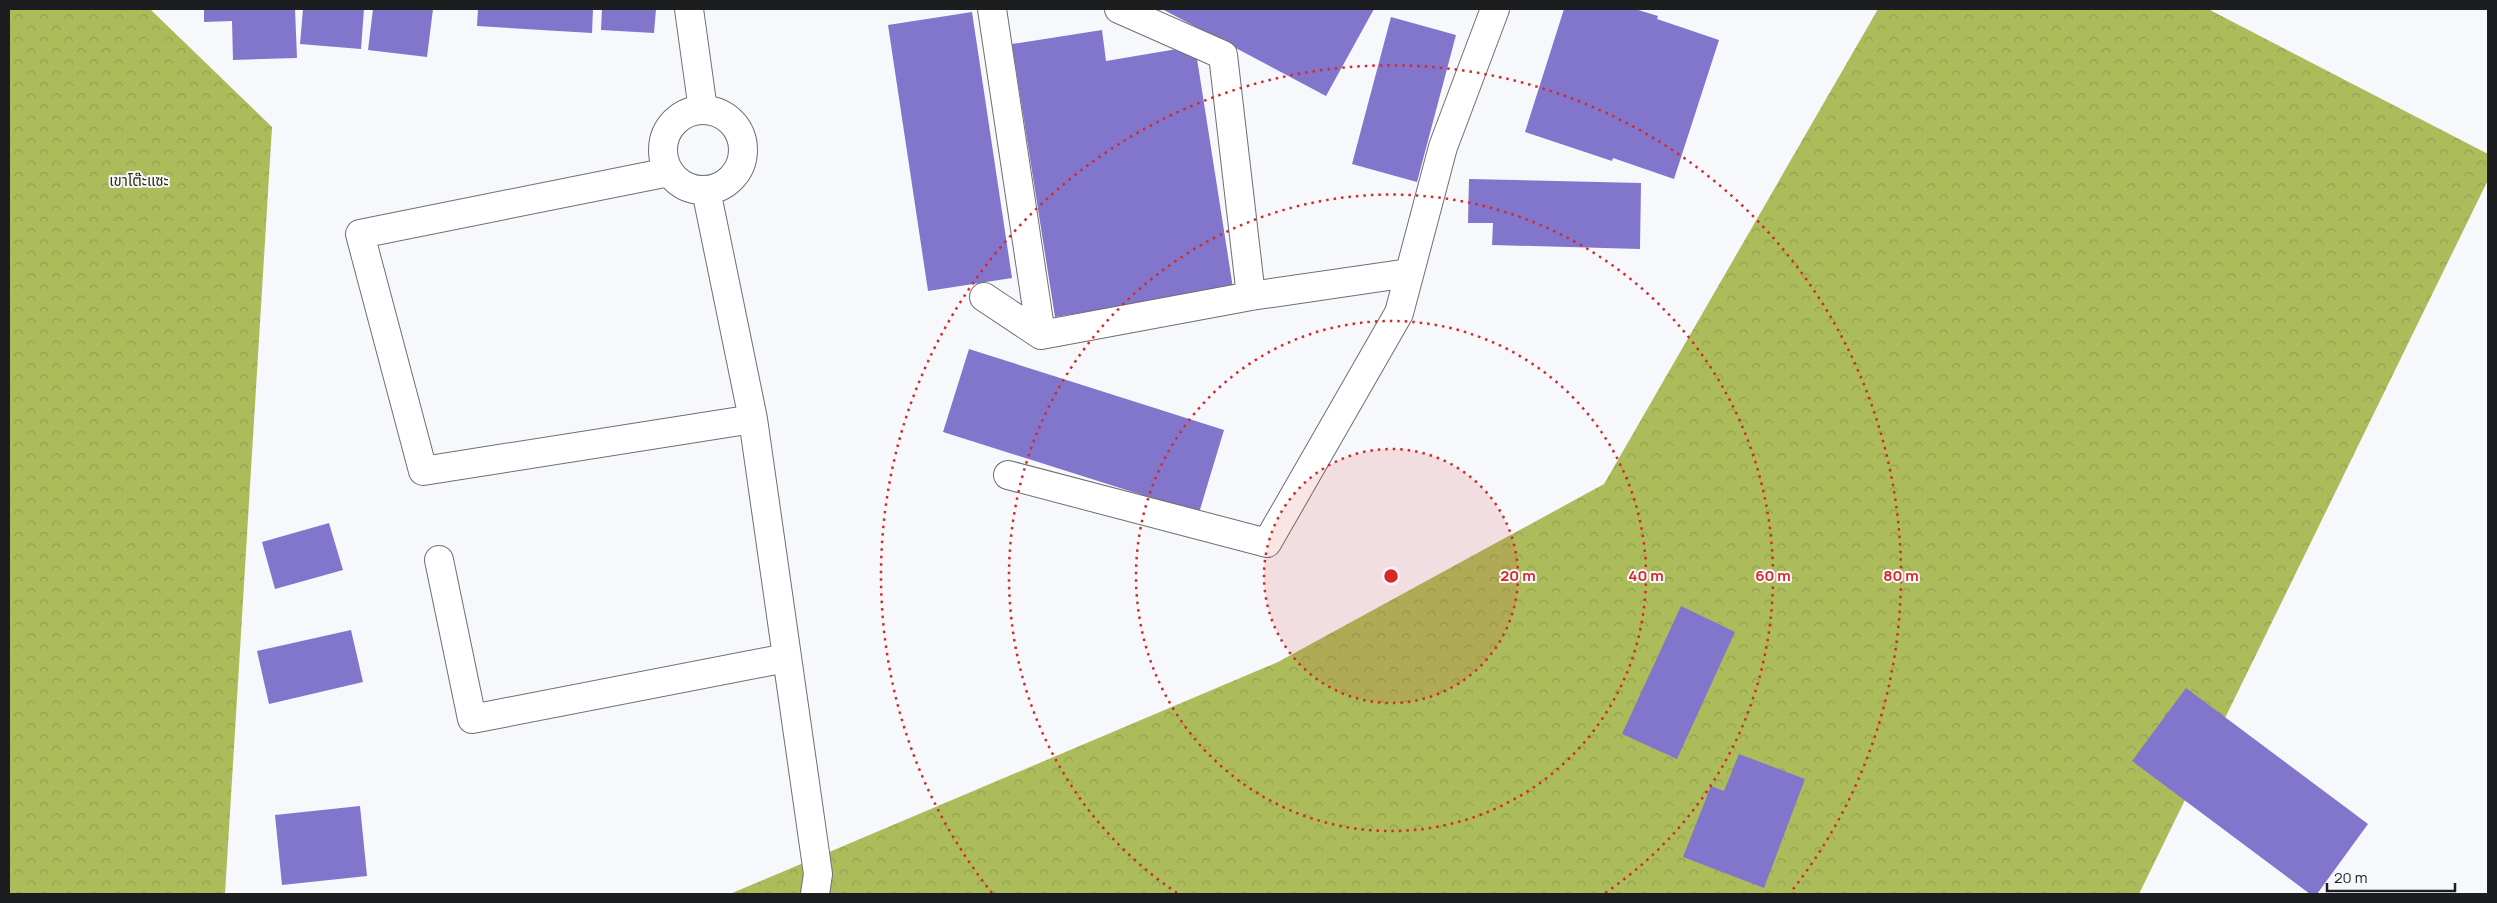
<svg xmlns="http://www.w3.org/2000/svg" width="2497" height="903" viewBox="0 0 2497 903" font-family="Manrope,'Noto Sans Thai',sans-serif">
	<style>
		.forest { fill: url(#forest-crowns) }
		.building { fill: #8176cb }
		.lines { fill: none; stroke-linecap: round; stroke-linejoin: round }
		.minor-casing { stroke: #6d6f71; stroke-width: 30 }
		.minor { stroke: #fff; stroke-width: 28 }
		.ring { fill: none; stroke: #d62828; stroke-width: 2.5; stroke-dasharray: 2.5 5 }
		.labels { text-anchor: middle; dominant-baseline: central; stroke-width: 4; stroke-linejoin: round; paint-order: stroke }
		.park-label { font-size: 15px; fill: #2c3207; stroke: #f6f8fb }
		.centre { fill: #d62828; stroke: #f6f8fb; stroke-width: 2.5 }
		.ring-label { font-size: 15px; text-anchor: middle; font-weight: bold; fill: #d62828; stroke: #f6f8fb; stroke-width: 4; stroke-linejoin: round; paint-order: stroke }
	</style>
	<defs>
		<pattern id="forest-crowns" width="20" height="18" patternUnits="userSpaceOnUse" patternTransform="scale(1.25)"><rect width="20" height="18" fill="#acbc5b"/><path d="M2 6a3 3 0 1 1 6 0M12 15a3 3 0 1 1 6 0" fill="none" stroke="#93a14f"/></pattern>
	</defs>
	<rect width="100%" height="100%" fill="#f6f8fb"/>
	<path class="forest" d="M9,9H150L272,127L225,894H9Z
		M1878,9H2208L2488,154V180L2139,894H730L1278,662L1604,484Z"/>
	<path class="building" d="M204,9H295L297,58L233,60L232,21L204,22Z
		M303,9H364L361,49L300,44Z
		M373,9H433L427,57L368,50Z
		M478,9H593L592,33L477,26Z
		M602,9H656L654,33L601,30Z
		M1162,9H1374L1326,96Z
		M1564,9H1635L1658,16L1657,19L1719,40L1674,179L1613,158L1612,161L1525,132Z
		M972,12L1012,278L928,291L888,25Z
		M1391,17L1456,35L1417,182L1352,164Z
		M1102,30L1106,61L1195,46L1233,288L1055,317L1012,44Z
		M1469,179L1641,183L1640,249L1492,245L1493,223H1468Z
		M969,349L1224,430L1199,513L943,432Z
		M329,523L343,570L275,589L262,542Z
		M1681,606L1735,632L1677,759L1622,734Z
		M351,630L363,682L269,704L257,651Z
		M2186,688L2368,824L2317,894H2310L2132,761Z
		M1739,754L1805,779L1764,888L1683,857L1711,786L1724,791Z
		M360,806L367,876L282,885L275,815Z"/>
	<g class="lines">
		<g class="minor-casing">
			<path id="minor" d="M689,9L703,110
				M992,9L1041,335
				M1119,9L1223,55L1251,296
				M663 150a40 40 0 1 1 80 0a40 40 0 1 1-80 0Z
				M669,172L360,234L423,471L753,419
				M706,190L753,419L818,874L815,894
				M984,297L1041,335L1251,296L1409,273
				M1008,475L1267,543L1399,313L1443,147L1495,9
				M439,560L472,719L786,658"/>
		</g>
		<use href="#minor" class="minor"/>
	</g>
	<circle cx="1391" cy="576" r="127" fill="#d62828" fill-opacity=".12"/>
	<g class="ring">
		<circle cx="1391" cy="576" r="127"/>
		<circle cx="1391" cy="576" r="255"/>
		<path d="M1177 893A382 382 0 1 1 1605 893"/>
		<path d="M992 893A510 510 0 1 1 1790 893"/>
	</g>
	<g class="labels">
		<g class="park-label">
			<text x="139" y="180">เขาโต๊ะแซะ</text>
		</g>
	</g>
	<circle cx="1391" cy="576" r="8" class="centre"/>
	<g class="ring-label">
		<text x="1518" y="581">20 m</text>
		<text x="1646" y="581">40 m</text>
		<text x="1773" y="581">60 m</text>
		<text x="1901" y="581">80 m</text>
	</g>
	<rect width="2497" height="903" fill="none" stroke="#1c1d1e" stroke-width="20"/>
	<path d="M2327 883v8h128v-8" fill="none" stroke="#1c1d1e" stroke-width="2.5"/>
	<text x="2334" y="883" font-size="15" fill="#1c1d1e" stroke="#f6f8fb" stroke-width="4" paint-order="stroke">20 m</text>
</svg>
